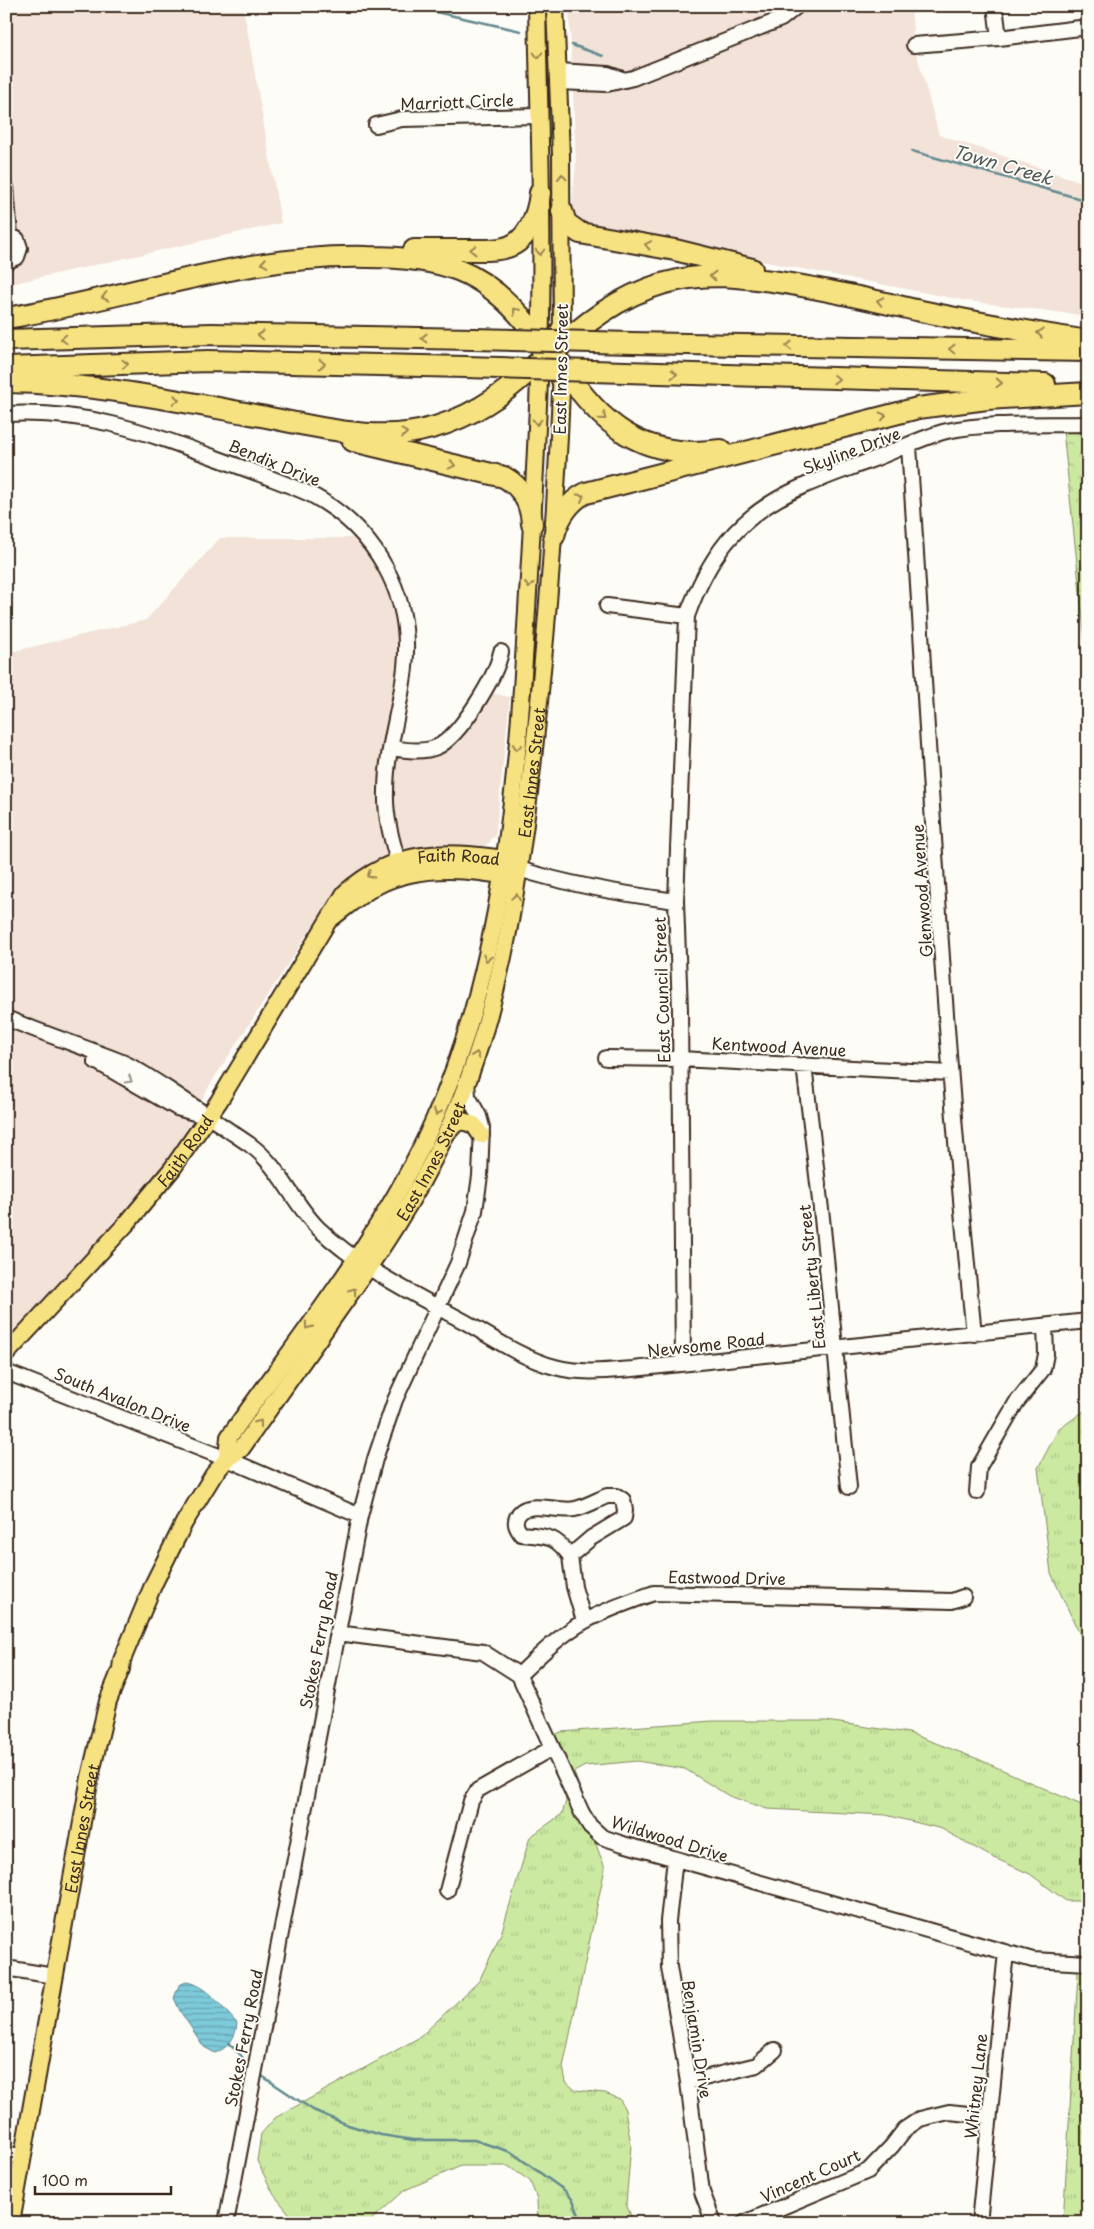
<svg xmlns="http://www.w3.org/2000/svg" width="1094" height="2229" viewBox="0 0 1094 2229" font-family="'Playpen Sans',sans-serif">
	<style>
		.built { fill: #f2e2d8 }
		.grass { fill: url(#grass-tufts); stroke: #838a60 }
		.park { fill: url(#park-crowns); stroke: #838a60 }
		.water { fill: url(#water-rules); stroke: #638a8f }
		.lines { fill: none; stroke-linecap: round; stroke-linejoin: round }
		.stream { stroke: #638a8f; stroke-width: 2.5 }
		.minor-casing { stroke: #3b2a1e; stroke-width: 18 }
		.major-casing { stroke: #3b2a1e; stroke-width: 20 }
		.highway-casing { stroke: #3b2a1e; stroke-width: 24 }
		.minor { stroke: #fdfcf7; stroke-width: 14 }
		.major { stroke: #f7e281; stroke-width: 16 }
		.highway { stroke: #f7e281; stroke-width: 20 }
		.highway-bridge-casing { stroke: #3b2a1e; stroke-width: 24; stroke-linecap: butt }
		.highway-bridge { stroke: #f7e281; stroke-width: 20 }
		.oneway { stroke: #998650 }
		.oneway2 { stroke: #9c938a }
		.labels { text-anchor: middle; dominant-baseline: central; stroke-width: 4; stroke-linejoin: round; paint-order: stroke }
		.street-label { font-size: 16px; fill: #3b2a1e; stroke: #fdfcf7 }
		.water-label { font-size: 18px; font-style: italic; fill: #4f5a57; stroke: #fdfcf7 }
	</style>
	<defs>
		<pattern id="grass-tufts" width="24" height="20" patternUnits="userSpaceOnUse" patternTransform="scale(1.25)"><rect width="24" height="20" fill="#cbe9a1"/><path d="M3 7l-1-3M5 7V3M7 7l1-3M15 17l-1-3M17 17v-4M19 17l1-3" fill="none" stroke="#afc88a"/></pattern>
		<pattern id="park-crowns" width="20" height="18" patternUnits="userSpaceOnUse" patternTransform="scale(1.25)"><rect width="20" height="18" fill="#cbe9a1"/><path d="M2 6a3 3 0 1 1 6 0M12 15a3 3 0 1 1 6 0" fill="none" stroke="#afc88a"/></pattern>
		<pattern id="water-rules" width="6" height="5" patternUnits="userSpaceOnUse" patternTransform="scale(1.25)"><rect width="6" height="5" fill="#7dcadb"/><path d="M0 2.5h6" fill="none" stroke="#68a4b1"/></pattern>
	</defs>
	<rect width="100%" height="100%" fill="#fdfcf7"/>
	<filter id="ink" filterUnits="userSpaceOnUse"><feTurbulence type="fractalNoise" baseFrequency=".02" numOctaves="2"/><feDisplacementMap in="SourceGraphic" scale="10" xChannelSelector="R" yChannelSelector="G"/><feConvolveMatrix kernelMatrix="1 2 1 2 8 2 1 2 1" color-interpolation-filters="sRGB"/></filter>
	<g filter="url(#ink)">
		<path class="built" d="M6,6H243L281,223L6,285Z
			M569,6H911L914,45L939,135L1088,184V316L968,301L596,229L577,221L572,206L576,163Z
			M220,538H356L370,554L390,594L397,629V671L382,752L416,758L429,756L444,751L461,736L490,693L510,697L495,838L492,837L490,842L481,848L336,897L310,930L211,1083L182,1138L157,1176L71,1277L6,1347V653L146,620Z"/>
		<path class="grass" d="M1088,1408V1652L1051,1573L1038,1468L1058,1430Z
			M713,1721H826L909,1733L978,1759L1088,1808V1901H1066L1030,1874L990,1856L942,1829L886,1815L767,1809L729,1796L685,1769L637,1761L585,1766L574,1772L578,1785L571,1803L595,1842L605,1868L563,2067L566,2082L575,2090L605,2093L620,2099L625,2110L631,2145L626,2204L634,2223H538L537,2199L530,2181L508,2166H461L405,2190L368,2223H335L292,2217L274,2195L257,2161L261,2134L275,2118L420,2037L479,1981L501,1934L530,1837L562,1814L566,1801L552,1736L561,1732Z
			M1079,1957H1088V2223H1063Z"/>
		<path class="park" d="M1088,429V669L1063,430Z"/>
		<path class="water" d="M186,1982C206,1984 224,2010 237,2023C236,2038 228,2048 215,2053L204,2047L180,2011L174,1998L179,1985Z"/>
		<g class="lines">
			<path class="stream" d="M409,6L521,31
				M572,45L603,56
				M912,151L1088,201
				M228,2043L239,2053L251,2069
				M262,2076L313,2110L348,2125L381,2135L414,2140H474L511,2152L564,2190L573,2200L582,2223"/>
			<g class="minor-casing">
				<path id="minor" d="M995,6L999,38
					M914,45L999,38L1088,27
					M558,71L608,74L625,80
					M558,82L607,84L633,78L781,19L797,6
					M376,125L402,119L539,116
					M6,187L10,235
					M6,234L17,239L20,248L17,257L6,262
					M6,414C86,410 143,431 216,458C248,470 281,481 312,495C375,529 413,595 405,667C401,708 386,749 386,791C385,815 391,838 398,861
					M909,446C929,742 943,1039 974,1334
					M607,606L687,616
					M391,748C406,750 422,753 437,747C460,736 496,677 501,652
					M519,869C569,885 623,894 676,901
					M6,1018C44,1034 84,1047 122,1062C138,1069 153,1080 168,1089C195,1107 222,1126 249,1144C280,1166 292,1202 318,1228C361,1269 416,1295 467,1323C494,1339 524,1359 555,1367C580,1374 607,1371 633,1369L1088,1321
					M606,1058L680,1059L950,1073
					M95,1061L177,1108L198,1114
					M804,1065L822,1218L849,1487
					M683,1364L680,1010L676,901L687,616C708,558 737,517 795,490C818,479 842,471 866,462C892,453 921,437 947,431C989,422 1044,425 1088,424
					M6,1372L239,1464L360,1516
					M977,1492L979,1467L1016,1403L1043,1369L1046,1354L1045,1327
					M607,1496H617L623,1500L625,1510L624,1518L591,1538L570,1556C555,1535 546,1536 521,1534C517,1528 514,1524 517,1517C525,1498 559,1513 575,1509C585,1507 597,1500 607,1496Z
					M570,1556L574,1587L584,1621
					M337,1633L483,1652L519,1675L582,1813L590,1826L602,1837L623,1844L1033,1960L1088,1963
					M519,1675C539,1656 561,1634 585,1621C607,1609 631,1601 654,1593L952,1601L963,1597
					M675,1859L668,1921L669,1967L688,2082L702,2192L714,2223
					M447,1891L471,1801L478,1790L552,1748
					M6,1968L54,1976
					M688,2082L757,2065L775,2050
					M6,2154L23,2156
					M226,2223L360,1516L375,1459L395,1400L458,1263L475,1211L480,1176L482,1127L479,1116L468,1096L467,1082
					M744,2223L868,2171L892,2146L905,2129L920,2119L949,2112L989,2116
					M979,2223L1006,1952"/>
			</g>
			<g class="major-casing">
				<g id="major">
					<path d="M555,6L561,155L562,341"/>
					<path d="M447,1133L455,1124L463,1121L474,1125L481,1135"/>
					<path id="s1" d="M6,1354L128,1222L172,1169L219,1101L345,893C396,848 442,851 504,859L512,860L519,869L510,877C467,868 418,865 378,885C360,894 345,908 329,920"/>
					<path d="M227,1459L229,1437C300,1336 384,1234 434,1120C504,961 517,782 527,610C533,512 539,414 541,316C543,213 539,109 537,6"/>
					<path id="s2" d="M11,2223L90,1777L108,1701L121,1669L122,1660L154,1583L184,1523L214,1474L227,1459L241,1449C273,1403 306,1357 338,1311C377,1256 415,1200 444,1138C499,1021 517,895 532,768C547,635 557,502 562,368"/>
				</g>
			</g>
			<g class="highway-casing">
				<path id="highway" d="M562,211L566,223L580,233L675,250L752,269
					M414,250C432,250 450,250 469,250C480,250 493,251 504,248C528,243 538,214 540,193
					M6,318C130,298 241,254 368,257C398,257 429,259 458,270C486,281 507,300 526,323C538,339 558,360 562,380
					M6,340L212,334L473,339
					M632,343L1088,351
					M558,348C592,316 631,289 678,280C709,273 740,277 772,281C821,288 868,299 916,310C973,322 1030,332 1088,341
					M560,363C600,425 643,461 721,450
					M6,368L208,361L466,367
					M625,372L1045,384
					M6,382C89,383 169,399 250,414C300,423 356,439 407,433C450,427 489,406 521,378C537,364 555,349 562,329
					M353,441L504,477C522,487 531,504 532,524
					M554,536C558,519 569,501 586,493L918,408L987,399L1088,393"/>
			</g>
			<use href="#minor" class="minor"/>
			<use href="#major" class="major"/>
			<use href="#highway" class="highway"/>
			<g class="highway-bridge-casing">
				<path id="highway-bridge" d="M473,339L632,343
					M466,367L625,372"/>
			</g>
			<use href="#highway-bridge" class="highway-bridge"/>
		</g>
		<defs><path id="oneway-chevron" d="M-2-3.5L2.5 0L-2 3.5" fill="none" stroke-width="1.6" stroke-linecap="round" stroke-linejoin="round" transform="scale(1.25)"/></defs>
		<g class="oneway">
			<use href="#oneway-chevron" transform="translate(538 55) rotate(89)"/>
			<use href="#oneway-chevron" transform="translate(562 177) rotate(-91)"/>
			<use href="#oneway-chevron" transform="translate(648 245) rotate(-169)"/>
			<use href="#oneway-chevron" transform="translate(473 250) rotate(179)"/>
			<use href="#oneway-chevron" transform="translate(540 252) rotate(90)"/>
			<use href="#oneway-chevron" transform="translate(264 263) rotate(171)"/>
			<use href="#oneway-chevron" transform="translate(713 276) rotate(-180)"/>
			<use href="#oneway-chevron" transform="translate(105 297) rotate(166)"/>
			<use href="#oneway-chevron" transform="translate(880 301) rotate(-167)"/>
			<use href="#oneway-chevron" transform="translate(516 311) rotate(-131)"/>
			<use href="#oneway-chevron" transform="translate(1040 333) rotate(-171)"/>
			<use href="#oneway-chevron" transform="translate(261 335) rotate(-179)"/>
			<use href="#oneway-chevron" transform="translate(424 338) rotate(-179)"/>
			<use href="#oneway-chevron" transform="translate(64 339) rotate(178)"/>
			<use href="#oneway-chevron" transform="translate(789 346) rotate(-179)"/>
			<use href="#oneway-chevron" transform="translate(952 349) rotate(-179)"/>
			<use href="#oneway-chevron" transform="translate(125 364) rotate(-2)"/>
			<use href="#oneway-chevron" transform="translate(322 364) rotate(1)"/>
			<use href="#oneway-chevron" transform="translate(674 374) rotate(2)"/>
			<use href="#oneway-chevron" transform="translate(836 379) rotate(1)"/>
			<use href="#oneway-chevron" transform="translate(999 383) rotate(2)"/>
			<use href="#oneway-chevron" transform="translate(176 400) rotate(11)"/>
			<use href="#oneway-chevron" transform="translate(883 416) rotate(-14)"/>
			<use href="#oneway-chevron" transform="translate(603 417) rotate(40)"/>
			<use href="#oneway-chevron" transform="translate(537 422) rotate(92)"/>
			<use href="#oneway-chevron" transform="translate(404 433) rotate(-6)"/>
			<use href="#oneway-chevron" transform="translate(452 465) rotate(13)"/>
			<use href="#oneway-chevron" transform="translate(581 497) rotate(-30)"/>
			<use href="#oneway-chevron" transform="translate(529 585) rotate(93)"/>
			<use href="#oneway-chevron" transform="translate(517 747) rotate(95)"/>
			<use href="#oneway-chevron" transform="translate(370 875) rotate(150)"/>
			<use href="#oneway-chevron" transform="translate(516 897) rotate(-81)"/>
			<use href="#oneway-chevron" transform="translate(487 958) rotate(103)"/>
			<use href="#oneway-chevron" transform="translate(476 1055) rotate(-71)"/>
			<use href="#oneway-chevron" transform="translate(437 1112) rotate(112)"/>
			<use href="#oneway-chevron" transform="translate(353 1291) rotate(-55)"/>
			<use href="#oneway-chevron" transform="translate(308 1326) rotate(125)"/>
			<use href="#oneway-chevron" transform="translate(259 1423) rotate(-54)"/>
		</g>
		<use class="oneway2" href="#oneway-chevron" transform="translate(129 1080) rotate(31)"/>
	</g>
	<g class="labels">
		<g class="street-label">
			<text transform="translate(457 101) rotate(-2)">Marriott Circle</text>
			<text transform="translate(560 369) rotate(-89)">East Innes Street</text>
			<text transform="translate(851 450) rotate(-21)">Skyline Drive</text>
			<text transform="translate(275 462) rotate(22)">Bendix Drive</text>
			<text stroke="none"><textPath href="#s2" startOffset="1569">East Innes Street</textPath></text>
			<text stroke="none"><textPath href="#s1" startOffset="698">Faith Road</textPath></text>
			<text transform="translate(921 891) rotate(-94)">Glenwood Avenue</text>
			<text transform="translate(661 990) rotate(-92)">East Council Street</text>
			<text transform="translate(779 1046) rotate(3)">Kentwood Avenue</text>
			<text stroke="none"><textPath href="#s1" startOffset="271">Faith Road</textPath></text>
			<text stroke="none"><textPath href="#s2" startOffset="1165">East Innes Street</textPath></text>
			<text transform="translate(811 1277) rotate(-96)">East Liberty Street</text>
			<text transform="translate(706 1344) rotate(-6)">Newsome Road</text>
			<text transform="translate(123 1399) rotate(22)">South Avalon Drive</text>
			<text transform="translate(727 1577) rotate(1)">Eastwood Drive</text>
			<text transform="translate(318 1640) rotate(-79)">Stokes Ferry Road</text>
			<text stroke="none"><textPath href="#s2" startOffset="401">East Innes Street</textPath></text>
			<text transform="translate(670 1838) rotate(17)">Wildwood Drive</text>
			<text transform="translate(243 2038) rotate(-79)">Stokes Ferry Road</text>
			<text transform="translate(698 2039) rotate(81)">Benjamin Drive</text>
			<text transform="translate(975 2086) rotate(-84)">Whitney Lane</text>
			<text transform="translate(810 2175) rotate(-24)">Vincent Court</text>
		</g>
		<g class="water-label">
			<text transform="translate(1003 164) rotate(16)">Town Creek</text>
		</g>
	</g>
	<rect width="1094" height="2229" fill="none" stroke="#fdfcf7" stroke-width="25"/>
	<rect x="12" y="12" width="1069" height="2204" fill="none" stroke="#3b2a1e" stroke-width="2" filter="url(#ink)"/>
	<path d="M35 2186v8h136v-8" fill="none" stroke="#3b2a1e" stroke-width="2.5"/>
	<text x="42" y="2186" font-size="15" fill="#3b2a1e" stroke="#fdfcf7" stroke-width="4" paint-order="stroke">100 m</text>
</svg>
